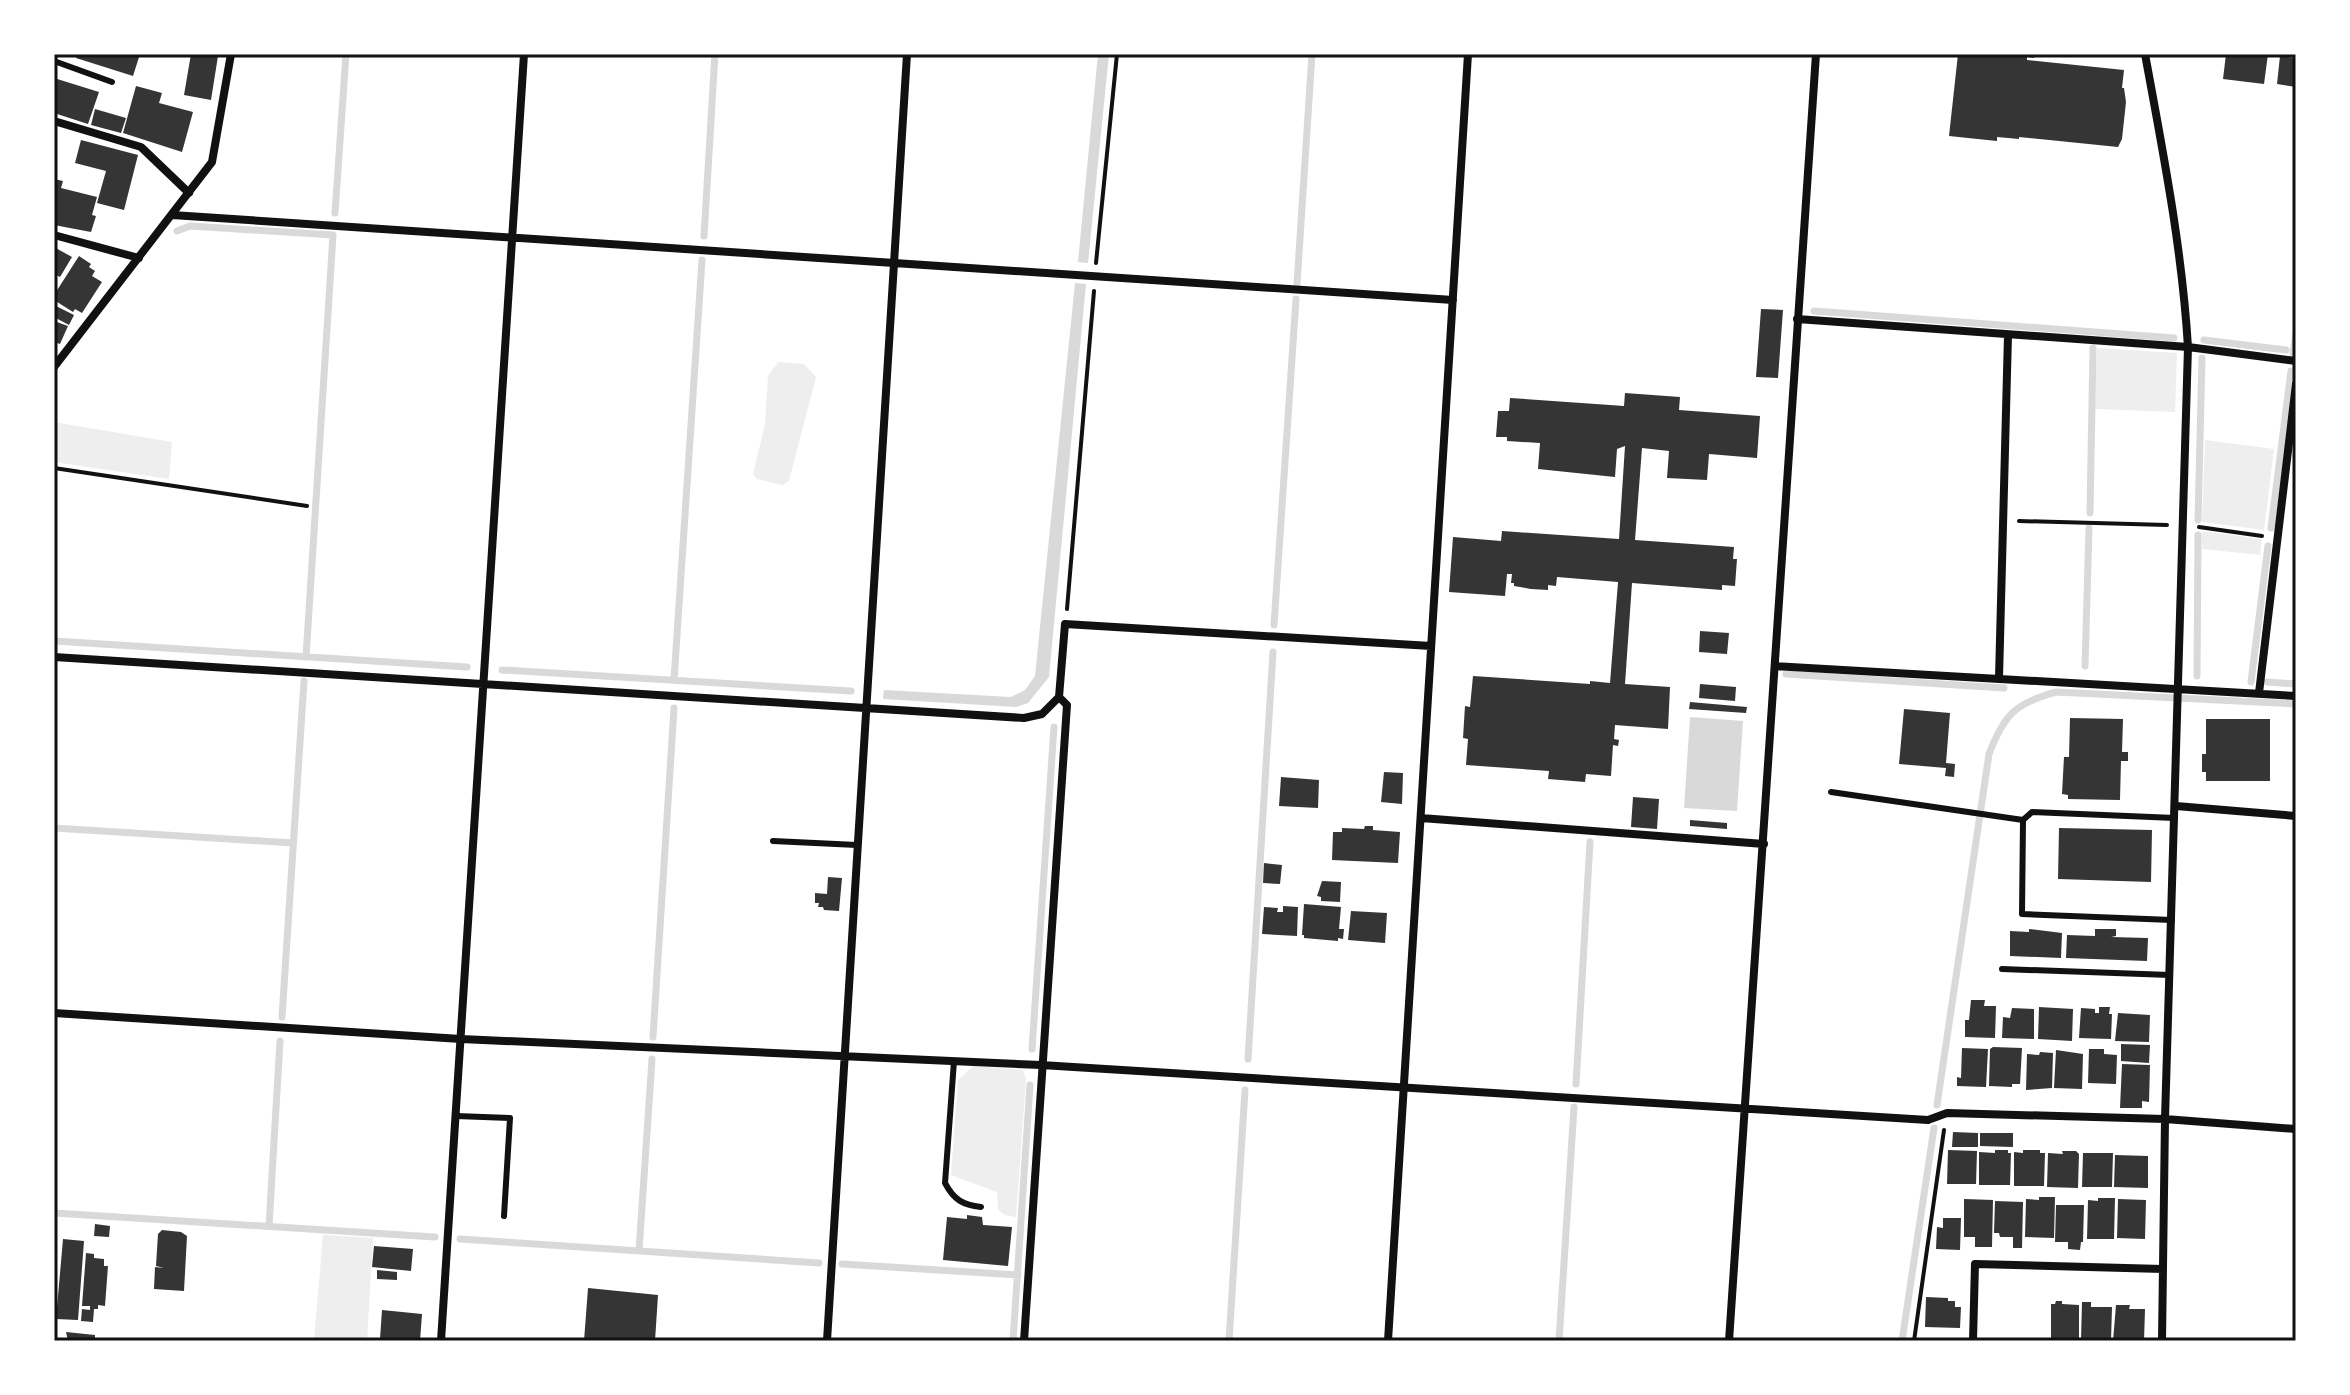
<svg xmlns="http://www.w3.org/2000/svg" width="2350" height="1395" viewBox="0 0 2350 1395" font-family="Cabin,sans-serif">
	<style>
		.green { fill: #eee }
		.water { fill: #d9d9d9 }
		.lines { fill: none; stroke-linecap: round; stroke-linejoin: round }
		.stream { stroke: #d9d9d9; stroke-width: 7 }
		.building { fill: #353535 }
		.path { stroke: #111; stroke-width: 4 }
		.service { stroke: #111; stroke-width: 6 }
		.minor { stroke: #111; stroke-width: 8 }
		.neatline { fill: none; stroke: #111; stroke-width: 3 }
	</style>
	<rect width="100%" height="100%" fill="#fff"/>
	<path class="green" d="M2097,348L2177,353L2175,412L2095,409Z
		M778,362L804,364L816,377L789,481L782,485L757,479L753,474L765,424L768,376Z
		M54,422L172,442L169,479L54,462Z
		M2205,440L2274,449L2264,530L2202,522Z
		M2202,531L2262,539L2260,555L2202,549Z
		M973,1066L1023,1070L1026,1079L1016,1217L1005,1215L998,1210L997,1192L951,1175L958,1080Z
		M323,1235L373,1238L367,1341H314Z"/>
	<path class="water" d="M1098,54H1109L1088,263L1078,262Z
		M1075,283L1086,284L1049,677L1028,703L1016,707L883,699L884,690L1011,697L1025,690L1035,676Z
		M1690,717L1743,721L1737,811L1684,808Z"/>
	<g class="lines">
		<path class="stream" d="M335,213L346,54
			M177,231L190,226L333,235L306,657
			M704,236L715,54
			M1297,284L1312,54
			M1814,311L2174,338
			M2204,340L2286,350
			M2293,354L2296,333
			M2090,513L2093,348
			M2198,520L2202,358
			M2271,528L2291,371
			M1274,625L1296,299
			M54,641L467,667
			M2085,666L2089,528
			M502,670L851,691
			M1786,674L2004,688
			M2197,676L2198,535
			M674,680L702,260
			M2251,682L2268,546
			M2267,682L2296,684
			M54,828L293,843
			M282,1017L304,681
			M653,1037L674,708
			M1032,1049L1054,727
			M1248,1059L1273,652
			M1576,1084L1590,842
			M1937,1105L1989,754C2004,715 2015,703 2056,692L2296,704
			M54,1213L435,1237
			M269,1226L280,1041
			M460,1239L819,1263
			M639,1251L652,1059
			M842,1264L1018,1275
			M1013,1341L1030,1085
			M1229,1341L1245,1090
			M1559,1341L1574,1107
			M1902,1341L1934,1128"/>
	</g>
	<path class="building" d="M77,54H140L133,76L76,58Z
		M191,54L218,56L211,100L184,95Z
		M1958,54H2035L2034,58L2027,57V60L2124,70L2122,88H2124L2126,102L2122,139L2118,147L2019,137V139L1997,137V141L1949,136Z
		M2226,54H2268L2264,84L2223,79Z
		M2280,56L2296,58V87L2277,84Z
		M54,78L99,92L88,124L54,113Z
		M136,86L162,93L159,103L193,112L182,152L123,133Z
		M95,109L126,118L121,133L91,125Z
		M81,140L138,155L124,210L97,203L106,171L75,163Z
		M54,179L63,181L61,188L97,197L92,215L96,216L91,232L54,225Z
		M54,247L72,257L60,277L54,274Z
		M79,256L91,264L89,267L95,271L92,276L102,282L82,313L75,309L73,312L54,300V295Z
		M54,305L74,315L69,325L54,317Z
		M1761,309L1783,310L1778,378L1756,377Z
		M54,321L68,326L60,344L54,342Z
		M1625,393L1680,397L1679,410L1760,416L1757,458L1709,454L1707,480L1667,478L1669,451L1642,448L1635,540L1734,547L1733,559H1737L1735,586L1722,585V590L1632,583L1625,684L1670,687L1668,729L1615,725L1614,739L1619,740L1618,746L1613,745L1611,776L1586,774L1585,782L1548,779L1549,771L1466,765L1468,739L1463,738L1465,706L1470,707L1473,676L1590,684V681L1610,683L1618,582L1557,577L1556,586L1548,585V590L1531,589L1514,586V583H1511L1512,574H1507L1505,596L1449,592L1453,537L1501,541L1502,531L1619,539L1625,446L1617,449L1615,477L1538,469L1540,443L1507,441V437H1496L1498,411H1509L1510,398L1624,406Z
		M1700,631L1729,633L1727,654L1699,652Z
		M1700,684L1736,687L1735,701L1699,698Z
		M1690,702L1747,707L1746,713L1689,709Z
		M1904,709L1950,713L1946,763L1955,764L1954,777L1945,776L1946,768L1899,764Z
		M2070,718L2123,719L2122,752H2128V761H2121L2120,800L2068,799V795L2062,794L2064,757H2069Z
		M2206,719H2270V781H2206V772H2202V754H2206Z
		M1384,772L1403,773L1402,804L1381,802Z
		M1281,777L1319,780L1318,808L1279,806Z
		M1633,797L1659,799L1657,829L1631,827Z
		M1690,820L1727,823V829L1690,826Z
		M1365,826H1373V830L1400,832L1398,863L1332,860L1333,832H1342V828L1364,829Z
		M2059,828L2152,830L2151,882L2058,879Z
		M1264,863L1282,865L1280,884L1263,883Z
		M828,877L842,878L839,911L824,910L823,907H818L819,903H815V893L827,894Z
		M1322,881L1341,882L1340,902L1321,901V897L1317,896Z
		M1304,904L1341,907L1339,929H1344L1343,939L1338,938V941L1304,938V935H1302Z
		M1283,906L1298,907L1297,936L1262,934L1264,907L1278,908L1277,912H1283Z
		M1351,911L1387,913L1385,943L1348,940Z
		M2029,929L2062,933L2061,958L2010,956V931L2029,932Z
		M2095,929H2116V936L2111,937L2148,938L2147,961L2066,958L2067,935L2095,936Z
		M1971,1000H1985L1984,1006H1996L1995,1038L1965,1037V1020H1969Z
		M2039,1007L2073,1009L2072,1041L2038,1039Z
		M2099,1007H2110L2109,1014H2112L2111,1039L2079,1038L2081,1008L2095,1009V1013H2099Z
		M2012,1008L2034,1009V1039L2002,1038L2003,1017L2010,1018Z
		M2118,1013L2150,1015L2149,1042L2115,1041Z
		M2121,1044L2150,1045L2149,1063L2121,1061Z
		M1993,1047L2022,1048L2020,1084H2012V1087L1989,1086L1990,1049Z
		M1962,1048L1988,1049L1986,1087L1957,1086V1077L1961,1078Z
		M2089,1049H2104V1054L2117,1055L2116,1084L2088,1083Z
		M2056,1050L2083,1054L2082,1089L2054,1088Z
		M2040,1052L2053,1053L2052,1088L2026,1090L2027,1054L2039,1055Z
		M2122,1064L2150,1065L2149,1102L2142,1101V1108H2120Z
		M1953,1132L1978,1133V1147H1952Z
		M1980,1133H2013V1147L1980,1146Z
		M1948,1150L1977,1151L1976,1184H1947Z
		M1995,1150H2008V1153H2011L2010,1185H1979V1152L1995,1153Z
		M2023,1150H2040V1153H2045L2044,1186H2014V1152L2023,1153Z
		M2062,1151H2076L2079,1154L2078,1188L2047,1187L2048,1153L2063,1154Z
		M2083,1153H2113L2112,1187H2082Z
		M2115,1155L2148,1156V1188L2114,1187Z
		M2039,1197H2055L2054,1238L2025,1237L2026,1199L2039,1200Z
		M2098,1198H2115L2114,1239H2087L2088,1200L2098,1201Z
		M1964,1199L1993,1200L1992,1247H1975V1237H1964Z
		M2118,1199L2146,1200L2145,1239L2117,1238Z
		M1995,1201L2023,1202L2022,1248H2013V1237H2000L1999,1233H1994Z
		M2056,1205H2084L2083,1242H2081L2080,1250L2068,1249V1242H2055Z
		M967,1215L982,1217L983,1225L1012,1227L1008,1266L943,1260L947,1217L967,1219Z
		M1943,1218H1961L1960,1250L1936,1249L1937,1227L1943,1228Z
		M95,1224L110,1226L109,1237L94,1236Z
		M162,1230L181,1232L187,1236L184,1291L154,1289L155,1267L164,1268L156,1266L158,1234Z
		M63,1239L84,1241L78,1320L56,1319Z
		M374,1246L413,1249L411,1271L372,1267Z
		M86,1253L94,1254V1258L104,1259V1266H108L105,1306L98,1305V1309H94L93,1322L81,1321L82,1309L90,1310V1306H82Z
		M377,1270L397,1272V1280L377,1279Z
		M588,1288L658,1295L655,1341H584Z
		M1926,1297L1948,1298V1301H1955V1307H1961L1960,1328L1925,1327Z
		M2056,1301H2062V1304L2079,1305V1340L2051,1339V1304H2055Z
		M2082,1302H2091V1307H2112L2111,1341L2081,1340Z
		M2116,1305H2130L2129,1309H2145L2144,1341H2113Z
		M382,1310L422,1314L420,1341L380,1339Z
		M66,1332L95,1335V1341H68Z"/>
	<g class="lines">
		<path class="path" d="M1096,263L1117,54
			M54,468L307,506
			M2019,521L2167,525
			M2199,527L2262,536
			M1067,609L1094,291
			M1914,1341L1944,1130"/>
		<path class="service" d="M54,61L112,82
			M1831,792L2023,820
			M773,841L857,845
			M2172,920L2022,914L2023,820L2032,812L2175,818
			M2002,969L2170,975
			M954,1061L945,1183C954,1200 963,1205 981,1207
			M456,1116L510,1118L504,1216"/>
		<path class="minor" d="M2145,54C2163,152 2182,248 2188,347L2165,1119L2162,1341
			M54,121L141,147L189,193
			M172,215L1453,300
			M54,235L139,258
			M1797,319L2188,347L2296,361
			M54,367L212,162L231,54
			M54,657L1024,718L1042,714L1059,697L1065,624L1431,646
			M1775,666L2296,696
			M1999,678L2008,335
			M2259,693L2296,384
			M2176,806L2296,816
			M1421,818L1764,844
			M54,1013L461,1039L1041,1065L1928,1120L1947,1113L2165,1119L2296,1129
			M441,1341L524,54
			M827,1341L907,54
			M1024,1341L1067,705L1059,697
			M1388,1341L1468,54
			M1729,1341L1816,54
			M1973,1341L1975,1264L2163,1269"/>
	</g>
	<rect width="2350" height="1395" fill="none" stroke="#ffffff" stroke-width="112"/>
	<rect x="56" y="56" width="2238" height="1283" class="neatline"/>
</svg>
